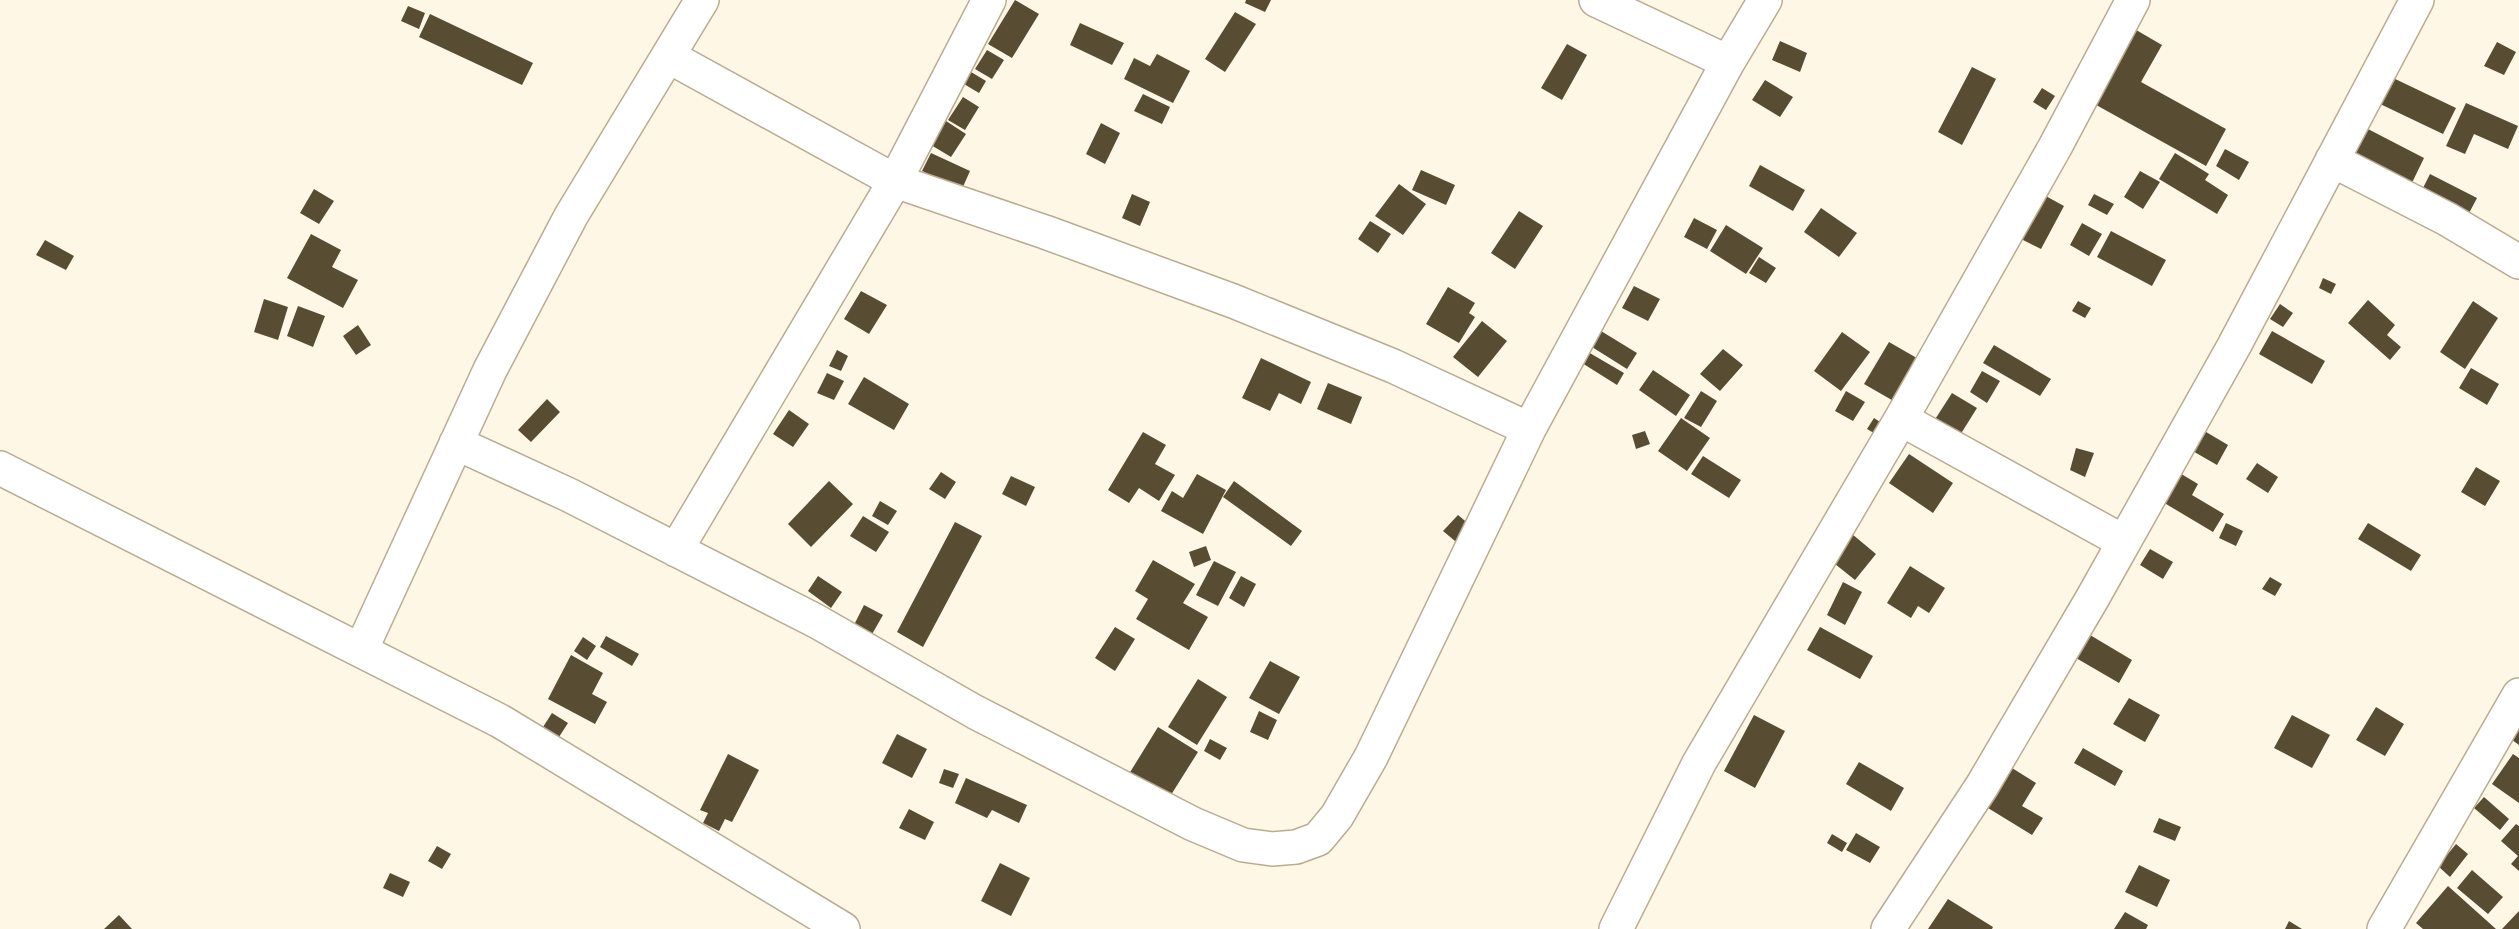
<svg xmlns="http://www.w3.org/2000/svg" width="2519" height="929" viewBox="0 0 2519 929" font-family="'Open Sans',sans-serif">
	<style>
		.building { fill: #584d33 }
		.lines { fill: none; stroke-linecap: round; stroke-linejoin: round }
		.street-casing { stroke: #b9ac90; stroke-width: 36 }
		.street { stroke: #fff; stroke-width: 33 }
	</style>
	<rect width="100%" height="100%" fill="#fff7e5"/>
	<path class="building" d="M1015,0L1039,14L1012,58L988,44Z
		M1246,0H1271L1265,12L1245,3Z
		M408,6L425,13L419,29L401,21Z
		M1235,12L1256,24L1225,72L1205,59Z
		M430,14L533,63L522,85L419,37Z
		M1080,23L1124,43L1112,65L1070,45Z
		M2131,27L2162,45L2141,82L2226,129L2206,166L2089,101Z
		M1780,41L1807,53L1800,72L1772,60Z
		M2497,42L2516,52L2504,75L2484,66Z
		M1567,44L1587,55L1562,100L1541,88Z
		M987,50L1004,60L992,79L975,69Z
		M1157,54L1190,71L1173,103L1124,79L1134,58L1150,66Z
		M1972,67L1996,79L1962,145L1938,132Z
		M971,72L986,81L979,93L964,84Z
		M2391,77L2456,108L2443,134L2378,103Z
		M1765,80L1793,97L1780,117L1752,100Z
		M2042,88L2055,96L2046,110L2033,102Z
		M1143,94L1170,107L1162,124L1134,111Z
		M963,97L979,107L965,130L948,120Z
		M2466,103L2518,126L2508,149L2474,134L2465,154L2446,146Z
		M946,121L966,134L951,157L931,145Z
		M1101,123L1120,133L1105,164L1086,154Z
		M2366,128L2424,158L2408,191L2349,161Z
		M2225,149L2249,162L2239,180L2216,166Z
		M931,153L970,171L962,189L922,171Z
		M2175,153L2209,174L2205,180L2228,195L2217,214L2159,179Z
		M1760,165L1805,190L1793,211L1749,186Z
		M1421,170L1455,185L1446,205L1412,190Z
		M2140,171L2160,182L2143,209L2124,197Z
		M2430,174L2477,198L2467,217L2420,194Z
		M1399,184L1426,204L1403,235L1375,216Z
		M314,189L334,201L319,224L300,213Z
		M1132,194L1150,202L1140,226L1122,218Z
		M2042,194L2064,206L2041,249L2019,238Z
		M2094,194L2114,204L2107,215L2088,205Z
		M1821,208L1857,233L1839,257L1804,232Z
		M1519,211L1543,226L1515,269L1491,253Z
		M1694,218L1717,230L1707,249L1684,237Z
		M1370,221L1391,234L1378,253L1358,239Z
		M2082,223L2102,234L2089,256L2070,245Z
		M1726,225L1763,248L1746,274L1710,251Z
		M2111,231L2166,260L2152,286L2097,257Z
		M311,234L341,250L332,267L358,280L343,308L287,278Z
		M45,240L74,256L66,270L36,255Z
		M1759,257L1776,268L1766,283L1749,273Z
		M2323,278L2336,284L2331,294L2319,288Z
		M1634,286L1660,299L1648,321L1622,308Z
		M1448,287L1475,303L1469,313L1475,317L1459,343L1426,324Z
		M861,291L887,305L869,334L844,319Z
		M264,299L288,307L278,340L254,332Z
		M2368,300L2395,325L2387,335L2401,347L2390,360L2348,323Z
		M2078,301L2091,308L2085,318L2072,311Z
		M2473,301L2498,318L2465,369L2440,352Z
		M2280,304L2293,313L2283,327L2270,319Z
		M298,306L325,316L313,347L287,336Z
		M1482,321L1507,341L1478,377L1453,357Z
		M358,325L371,345L356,355L343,336Z
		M1601,331L1637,353L1627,369L1592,347Z
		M2272,331L2325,361L2312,384L2259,354Z
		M1842,332L1870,352L1841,391L1814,371Z
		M1889,342L1922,361L1897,403L1864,384Z
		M1994,345L2051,379L2040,396L1983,363Z
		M1723,349L1743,365L1720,391L1700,374Z
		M837,350L848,356L841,371L829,366Z
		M1588,352L1624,373L1617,385L1582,363Z
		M1261,358L1311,382L1301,404L1279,393L1270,411L1242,398Z
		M2471,368L2499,384L2487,405L2459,388Z
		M1653,370L1690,395L1676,416L1639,390Z
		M1982,371L2000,381L1987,403L1970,392Z
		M827,373L844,381L834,400L817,393Z
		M864,377L909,404L894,430L848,404Z
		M1328,383L1362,397L1351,424L1317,409Z
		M1701,391L1717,401L1701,427L1684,418Z
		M1846,391L1865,402L1853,421L1835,411Z
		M1952,393L1977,408L1957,440L1932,424Z
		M547,399L560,412L531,442L518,430Z
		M789,410L809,424L793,447L773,434Z
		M1681,418L1710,438L1687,471L1658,451Z
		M1874,418L1891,429L1884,439L1867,429Z
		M2196,426L2228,445L2217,465L2184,446Z
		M1645,431L1650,444L1636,449L1632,435Z
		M1143,432L1166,445L1155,464L1175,475L1159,501L1139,488L1129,503L1108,490Z
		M2076,448L2094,453L2085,477L2070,470Z
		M1909,454L1953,483L1933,513L1889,483Z
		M1703,456L1741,480L1729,498L1691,474Z
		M2257,463L2278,477L2268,493L2246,479Z
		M2476,467L2500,481L2485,506L2461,492Z
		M2173,469L2198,484L2192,495L2224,514L2213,532L2156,498Z
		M941,472L956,482L945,499L929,489Z
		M1197,474L1226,490L1203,534L1161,511L1172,491L1183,498Z
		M1011,476L1035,487L1026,506L1002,494Z
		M829,481L853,504L811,547L788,524Z
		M1234,481L1302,531L1291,546L1223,497Z
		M880,501L897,511L888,525L872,516Z
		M1458,515L1476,530L1461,546L1443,531Z
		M863,516L889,532L876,552L850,536Z
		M955,522L982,536L923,647L897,632Z
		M2226,523L2243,531L2236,546L2219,538Z
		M2368,523L2421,555L2411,571L2358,539Z
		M1852,534L1876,554L1855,580L1830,560Z
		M1206,546L1211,560L1194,567L1189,552Z
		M2150,549L2173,562L2163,579L2140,565Z
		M1153,560L1195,584L1183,603L1208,617L1189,650L1136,619L1148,599L1135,591Z
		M1214,561L1236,572L1218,606L1196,595Z
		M1910,566L1945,588L1929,613L1918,606L1911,618L1887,603Z
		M818,576L842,592L831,608L808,591Z
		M1241,576L1256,584L1244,607L1229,598Z
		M2270,577L2282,584L2275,596L2262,589Z
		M1843,582L1862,592L1845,625L1827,615Z
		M864,605L883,615L871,636L853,627Z
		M1115,627L1135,639L1115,671L1095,658Z
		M1820,627L1873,656L1860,679L1807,650Z
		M2090,635L2132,660L2119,683L2076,658Z
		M606,636L639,654L632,666L600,647Z
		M583,637L596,646L587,660L574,651Z
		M571,655L603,673L592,694L607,702L595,724L548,699Z
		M1270,661L1300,677L1279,714L1249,698Z
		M1198,679L1227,697L1197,745L1168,727Z
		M2129,698L2160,715L2145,742L2113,724Z
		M2376,707L2404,724L2385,756L2356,740Z
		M1259,711L1277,720L1268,740L1250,732Z
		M552,713L568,723L559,737L543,727Z
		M1754,715L1785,731L1755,788L1724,771Z
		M2292,715L2330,735L2312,768L2274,748Z
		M2519,720V745L2508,737Z
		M1158,727L1198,752L1164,806L1124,782Z
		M897,734L927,749L912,778L882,763Z
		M1210,739L1227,748L1220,760L1204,751Z
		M2083,748L2123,771L2115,786L2074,763Z
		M728,754L759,770L732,822L725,819L719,831L703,823L708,813L700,810Z
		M2513,754L2519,758V803L2492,784Z
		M1859,762L1904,788L1891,811L1846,784Z
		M2012,768L2036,783L2022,806L2043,818L2032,835L1988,808Z
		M944,769L959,774L953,788L939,783Z
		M966,778L1027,805L1019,823L992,810L987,818L955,803Z
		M2484,797L2509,819L2500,830L2474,808Z
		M909,809L934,822L925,840L899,828Z
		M2159,818L2181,827L2175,841L2153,832Z
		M2516,824L2519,826V871L2511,864L2518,856L2501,841Z
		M1856,833L1880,847L1870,863L1846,850Z
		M1832,834L1847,843L1842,852L1827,843Z
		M2456,844L2468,854L2450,877L2438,866Z
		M437,846L451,854L442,869L428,861Z
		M1000,863L1030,878L1011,916L981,901Z
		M2139,865L2170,880L2157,907L2125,892Z
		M2472,870L2503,897L2488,914L2457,888Z
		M390,873L410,882L403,897L383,888Z
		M2448,886L2496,929H2423L2416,923Z
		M1948,899L1993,927L1992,929H1928Z
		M2519,911V929H2502Z
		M2125,912L2148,925L2146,929H2114Z
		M119,915L132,929H104Z
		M2289,921L2302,929H2285Z"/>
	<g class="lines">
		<g class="street-casing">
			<path id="street" d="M1596,0L1728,62
				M668,56L895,181L1045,232L1233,301L1393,366L1529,429
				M2332,160L2447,219L2519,262
				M1901,419L2124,542
				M456,443L569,495L816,621L975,712L1193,824L1243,845L1272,849L1296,847L1318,839L1337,816L1371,757L1529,429L1728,62L1765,0
				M0,468L500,721L843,929
				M676,550L895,181L989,0
				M361,650L490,370L571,216L702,0
				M1616,929L1699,763L1901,419L2055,147L2133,0
				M1888,929L1982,786L2092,599L2234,346L2417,0
				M2384,929L2519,695"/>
		</g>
		<use href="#street" class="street"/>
	</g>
</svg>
